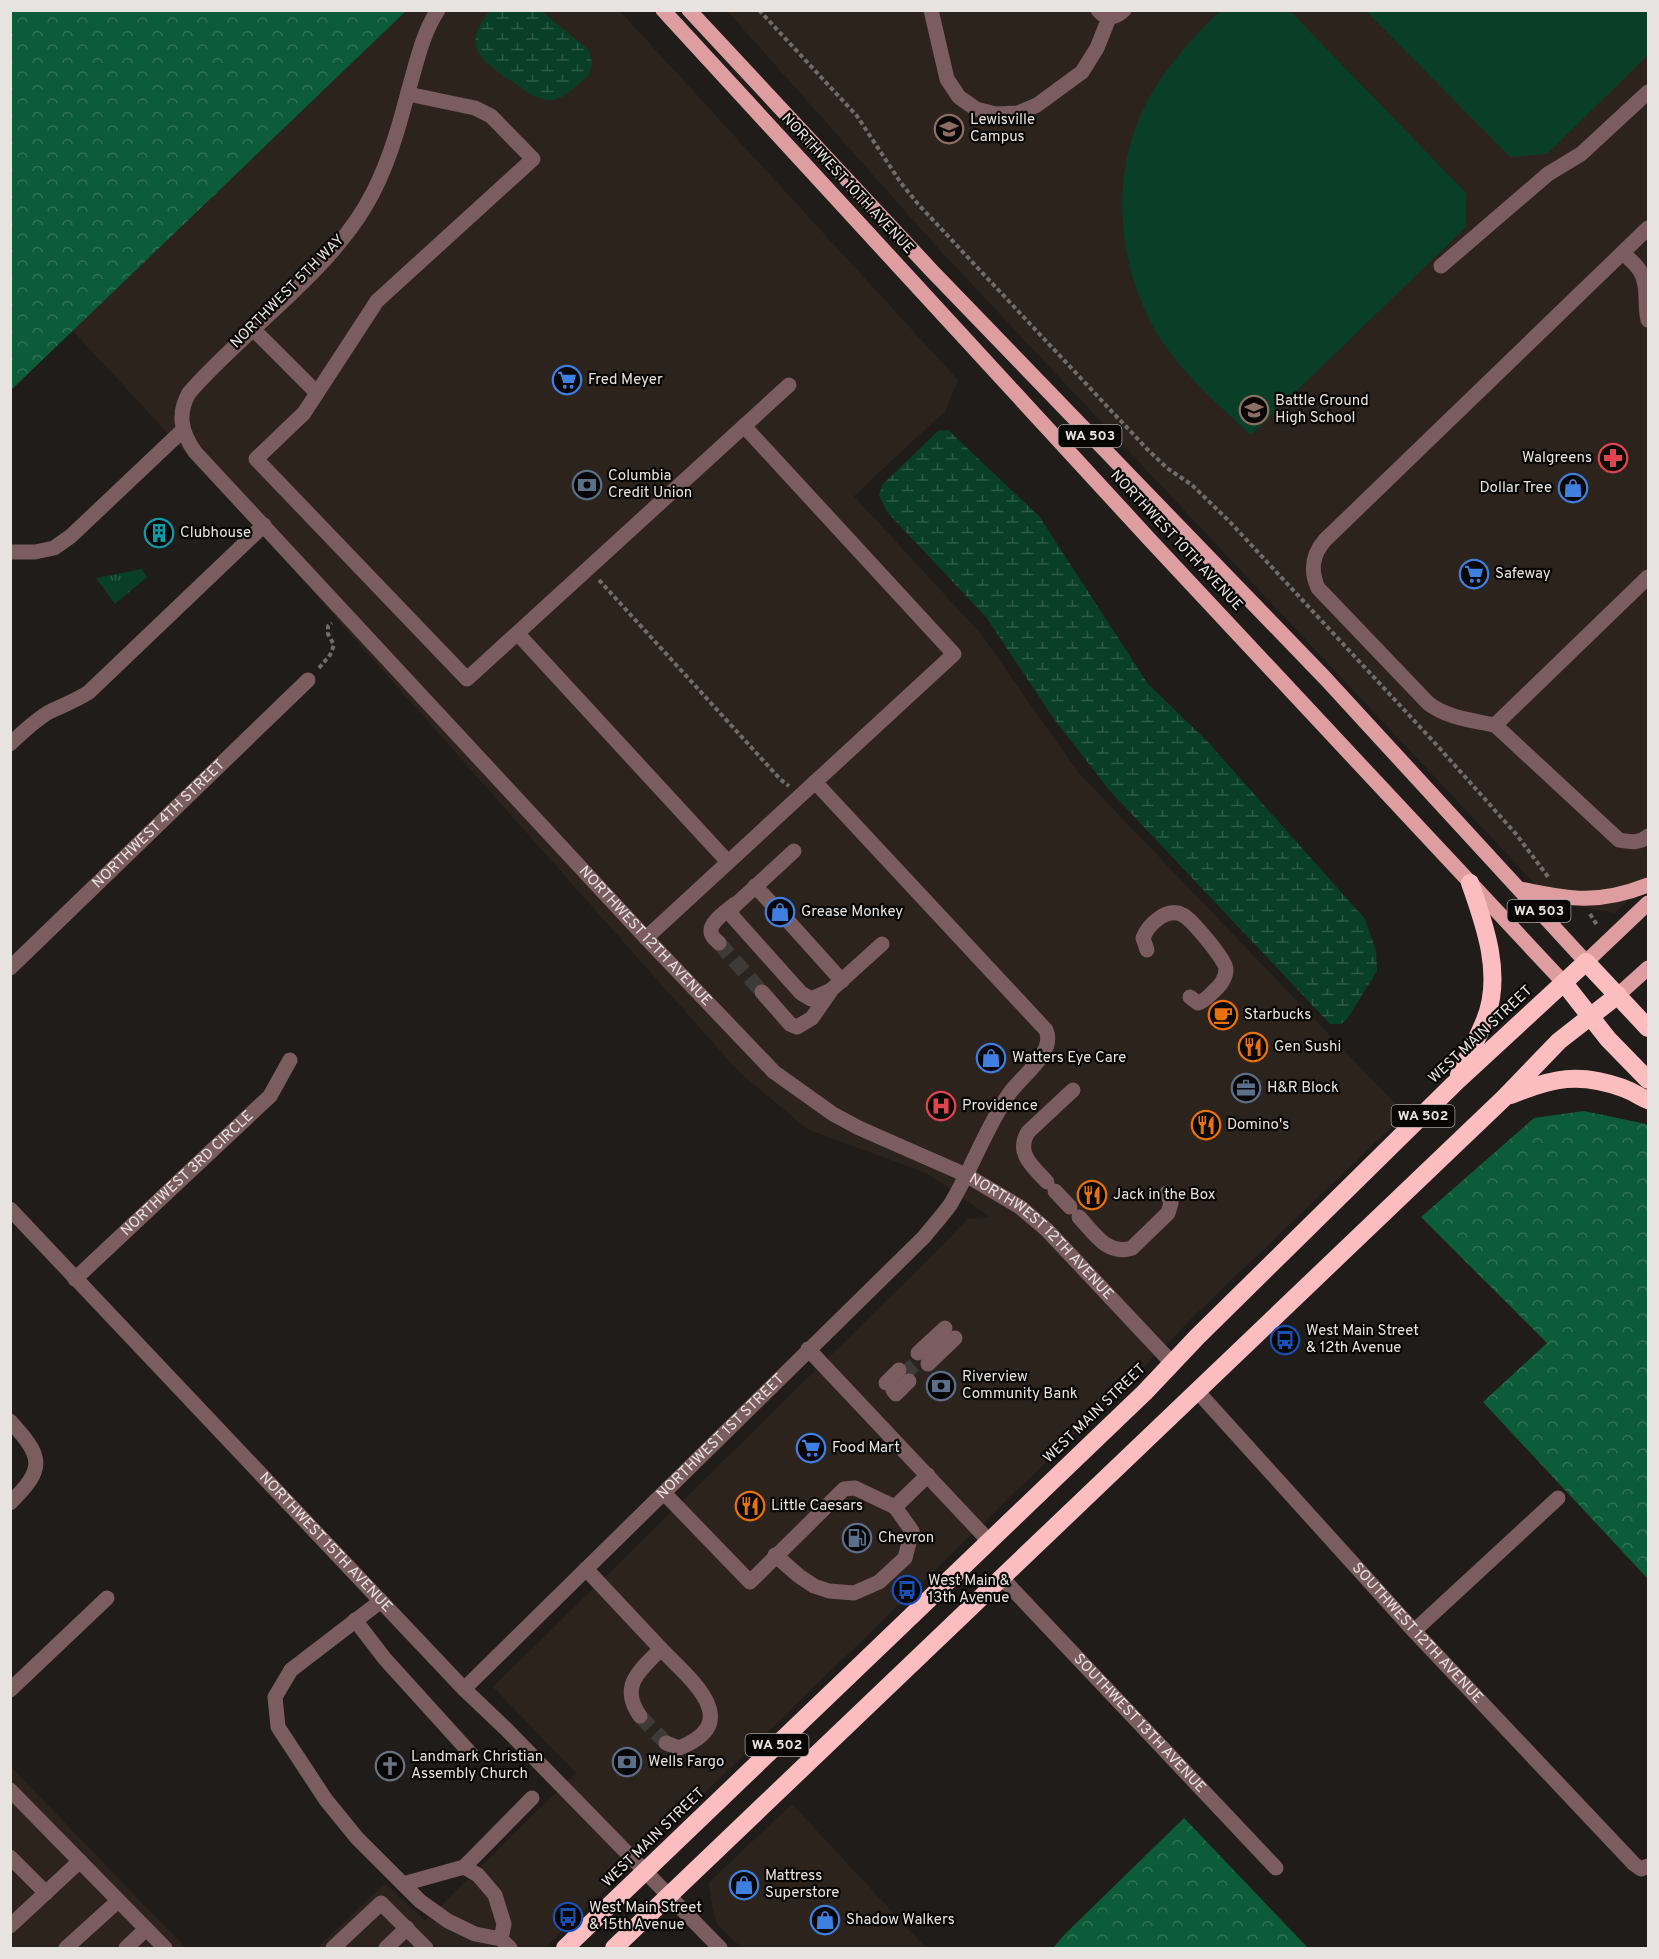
<svg xmlns="http://www.w3.org/2000/svg" width="1659" height="1959" viewBox="0 0 1659 1959" font-family="Overpass,sans-serif">
	<style>
		.built { fill: #2c231d }
		.grass { fill: #093f27 }
		.forest { fill: url(#forest-crowns) }
		.wetland { fill: url(#wetland-marsh) }
		.park { fill: url(#park-tufts) }
		.lines { fill: none; stroke-linecap: round; stroke-linejoin: round }
		.minor-tunnel { stroke: #3e3a37; stroke-width: 15; stroke-dasharray: 15 8; stroke-linecap: butt }
		.path { stroke: #706c6a; stroke-width: 4; stroke-dasharray: 4.5 3; stroke-linecap: butt }
		.minor { stroke: #7c5d5f; stroke-width: 15 }
		.major { stroke: #de9ea1; stroke-width: 15 }
		.highway { stroke: #fcbdc0; stroke-width: 18 }
		.labels { text-anchor: middle; dominant-baseline: central; stroke-width: 4.5; stroke-linejoin: round; paint-order: stroke }
		.shield { fill: #080706; stroke: #a3a19f; stroke-width: 1.5 }
		.shield-label { font-size: 14px; font-weight: bold; fill: #e6e3e1 }
		.poi-label { font-size: 15px; fill: #e6e3e1; stroke: #080706; text-anchor: start }
		.street-label { font-size: 15px; fill: #e6e3e1; stroke: #080706 }
	</style>
	<defs>
		<pattern id="forest-crowns" width="20" height="18" patternUnits="userSpaceOnUse" patternTransform="scale(1.5)"><rect width="20" height="18" fill="#0c5b39"/><path d="M2 6a3 3 0 1 1 6 0M12 15a3 3 0 1 1 6 0" fill="none" stroke="#2f7255"/></pattern>
		<pattern id="wetland-marsh" width="20" height="14" patternUnits="userSpaceOnUse" patternTransform="scale(1.5)"><rect width="20" height="14" fill="#093f27"/><path d="M1 5h8M5 5V1M11 12h8M15 12V8" fill="none" stroke="#2d5b46"/></pattern>
		<pattern id="park-tufts" width="24" height="20" patternUnits="userSpaceOnUse" patternTransform="scale(1.5)"><rect width="24" height="20" fill="#093f27"/><path d="M3 7l-1-3M5 7V3M7 7l1-3M15 17l-1-3M17 17v-4M19 17l1-3" fill="none" stroke="#2d5b46"/></pattern>
	</defs>
	<rect width="100%" height="100%" fill="#201c19"/>
	<path class="built" d="M406,11H620L958,380L945,411L854,496L981,634L1077,771L1405,1114L1196,1314L1141,1370L545,1948H317L385,1883L425,1921L576,1773L493,1687L945,1243L967,1219L990,1217L928,1174L807,1129L739,1072L275,549L72,330Z
		M727,11H1648V881L1615,913L1552,902L937,247Z
		M11,1767L186,1948H11Z
		M792,1804L926,1948H742L716,1923L708,1883Z"/>
	<path class="grass" d="M1220,11H1290L1466,193V227L1251,435C1224,410 1194,384 1171,354C1123,291 1108,198 1137,124C1154,80 1187,43 1220,11Z
		M1366,11H1648V55L1547,154L1510,157Z"/>
	<path class="forest" d="M11,10H406V11L11,390Z
		M1584,1111L1646,1124L1648,1127V1579L1483,1402L1547,1343L1421,1217L1534,1118Z
		M1184,1818L1308,1948H1053L1065,1934Z"/>
	<path class="wetland" d="M490,11H541L589,50L592,63L589,75C579,83 565,99 551,100C536,100 524,90 513,82C483,62 459,47 490,11Z
		M948,430L1039,516L1148,684L1207,741L1365,919L1376,951L1377,971L1347,1019L1341,1024H1330L1314,1007L1110,791L1054,719L986,617L887,512L879,495L883,484L938,431Z"/>
	<path class="park" d="M142,569L147,577L115,604L96,578Z"/>
	<g class="lines">
		<path class="minor-tunnel" d="M771,903L789,922
			M719,943L762,992
			M903,1375L922,1358
			M640,1716L666,1743"/>
		<path class="path" d="M759,10L857,116L901,183L918,204L1147,449L1167,468L1192,485L1230,522L1434,742L1516,834L1549,878
			M599,580L780,779L789,786
			M319,668L330,655L334,645L328,634V626L332,623
			M1590,914L1597,925"/>
		<g class="minor">
			<path id="s1" d="M438,10C422,34 416,65 408,92C398,131 386,172 365,207C322,278 243,331 189,393C177,414 181,432 195,452L646,938L774,1072L833,1114L859,1128L966,1175L1020,1207L1047,1230L1172,1363"/>
			<path d="M931,10L947,79L959,97L976,109L996,114L1018,113L1037,105L1082,72L1097,48L1109,18"/>
			<path d="M1098,10C1106,20 1116,18 1124,10"/>
			<path d="M408,94L475,108L491,116L533,159L377,301L304,413L256,459L467,679L789,385"/>
			<path d="M1623,253C1628,258 1636,264 1640,271C1649,285 1644,304 1648,320"/>
			<path d="M1441,266L1548,174L1581,154L1648,92"/>
			<path d="M253,329L317,393"/>
			<path d="M10,552H35L54,548L71,536L183,430"/>
			<path d="M1648,577L1495,725L1619,840C1630,842 1639,844 1648,836"/>
			<path d="M518,634L728,862"/>
			<path d="M1495,725C1471,720 1447,718 1428,703L1318,588C1310,570 1312,555 1325,540L1648,228"/>
			<path d="M10,744C23,732 36,719 51,711C64,705 77,700 89,692L264,525"/>
			<path d="M794,851L731,909L733,917L801,993L811,999L831,990L882,944"/>
			<path d="M755,886L771,903"/>
			<path d="M789,922L842,981"/>
			<path d="M646,938L954,654L744,426"/>
			<path d="M719,943C716,940 713,938 712,935C706,924 728,910 735,904"/>
			<path d="M1147,950L1143,938C1148,925 1167,906 1183,915C1191,919 1226,960 1226,969C1226,979 1220,986 1213,992C1208,997 1205,1001 1198,1003L1190,997"/>
			<path id="s2" d="M10,968L308,680"/>
			<path d="M762,992L790,1024L797,1027L812,1018L830,992"/>
			<path d="M1047,1182C1033,1167 1015,1153 1028,1132L1073,1090"/>
			<path d="M1055,1191L1070,1207"/>
			<path id="s3" d="M10,1209L464,1689L505,1728L720,1948"/>
			<path d="M1079,1217C1094,1233 1107,1256 1132,1248L1168,1213L1171,1203L1167,1193"/>
			<path id="s4" d="M75,1279L270,1096L290,1060"/>
			<path d="M808,1349L989,1541"/>
			<path d="M918,1353L945,1328"/>
			<path d="M928,1364L955,1338"/>
			<path d="M886,1383L899,1370"/>
			<path d="M893,1390L896,1394L909,1381"/>
			<path id="s5" d="M1198,1392L1414,1631L1634,1864L1641,1869L1648,1866"/>
			<path d="M10,1421C43,1457 46,1468 10,1503"/>
			<path d="M664,1493L750,1582L844,1489L855,1488L895,1507L928,1475"/>
			<path d="M775,1555L799,1576L814,1586L829,1591L854,1593L879,1582L905,1558L912,1531L895,1507"/>
			<path d="M586,1569L661,1649"/>
			<path id="s6" d="M1002,1578L1276,1868"/>
			<path d="M381,1601L291,1670L275,1697L278,1727L326,1800L357,1838L420,1901L448,1921L475,1934L501,1939L510,1948"/>
			<path d="M355,1620L385,1659L472,1755"/>
			<path d="M1414,1631L1558,1498"/>
			<path id="s7" d="M464,1689L924,1237C932,1227 942,1216 950,1205C972,1169 985,1129 1009,1094C1021,1076 1056,1053 1046,1030L815,782"/>
			<path d="M10,1690L107,1598"/>
			<path d="M640,1716C619,1686 639,1671 661,1649C691,1680 745,1722 679,1748L666,1743"/>
			<path d="M10,1790L165,1948"/>
			<path d="M10,1857L46,1893"/>
			<path d="M464,1867L532,1798"/>
			<path d="M403,1884L464,1867L478,1875L495,1895L504,1924L501,1939"/>
			<path d="M10,1926L80,1861"/>
			<path d="M66,1948L118,1901"/>
			<path d="M126,1948L146,1929"/>
			<path d="M333,1948L381,1903L426,1948"/>
			<path d="M386,1948L407,1928"/>
		</g>
		<path class="major" d="M663,10L1151,541L1564,983
			M689,10L932,271L1325,678L1586,962L1648,903
			M1521,889C1570,900 1600,904 1648,885
			M1618,995L1648,968"/>
		<path class="highway" d="M1564,983L1608,1039L1648,1080
			M1459,1075C1467,1057 1478,1038 1485,1020C1503,976 1485,925 1470,883
			M1511,1095C1553,1078 1579,1072 1623,1088C1632,1091 1640,1097 1648,1100
			M565,1948L1145,1392L1197,1337L1454,1084L1586,962L1648,1028
			M614,1948L1504,1098L1559,1041L1618,995"/>
	</g>
	<defs>
		<g id="school-ring" transform="scale(1.5)"><circle r="9.5" fill="#080706" stroke="#8d6e63" stroke-width="1.5"/><path d="M0-5L7-2L0 1L-7-2ZM-4 1L0 2.5L4 1V4Q0 6-4 4Z" fill="#8d6e63"/></g>
		<g id="supermarket-ring" transform="scale(1.5)"><circle r="9.5" fill="#080706" stroke="#3f7fe0" stroke-width="1.5"/><path d="M-6-5.5h2.5l.6 2H6L4.5 2H-2.5L-4.4-4H-6ZM-1.5 3.2a1.3 1.3 0 1 0 .1 0ZM3 3.2a1.3 1.3 0 1 0 .1 0Z" fill="#3f7fe0"/></g>
		<g id="pharmacy-ring" transform="scale(1.5)"><circle r="9.5" fill="#080706" stroke="#e0444e" stroke-width="1.5"/><path d="M-2-6h4v4h4v4h-4v4h-4v-4h-4v-4h4Z" fill="#e0444e"/></g>
		<g id="bank-ring" transform="scale(1.5)"><circle r="9.5" fill="#080706" stroke="#5c6f8a" stroke-width="1.5"/><path d="M-6-4H6V4H-6ZM0-2.3a2.3 2.3 0 1 0 0 4.6a2.3 2.3 0 1 0 0-4.6Z" fill="#5c6f8a"/></g>
		<g id="shop-ring" transform="scale(1.5)"><circle r="9.5" fill="#080706" stroke="#3f7fe0" stroke-width="1.5"/><path d="M-5-2.5h2.3a2.7 3.5 0 0 1 5.4 0H5L5.5 6h-11ZM-1.5-2.5h3a1.5 2.3 0 0 0-3 0Z" fill="#3f7fe0"/></g>
		<g id="building-ring" transform="scale(1.5)"><circle r="9.5" fill="#080706" stroke="#0f9aa8" stroke-width="1.5"/><path d="M-4-6H4V6H1V3H-1V6H-4ZM-2.5-4.3h1.7v1.8h-1.7ZM.8-4.3h1.7v1.8H.8ZM-2.5-1h1.7V.8h-1.7ZM.8-1h1.7V.8H.8Z" fill="#0f9aa8"/></g>
		<g id="cafe-ring" transform="scale(1.5)"><circle r="9.5" fill="#080706" stroke="#e8710a" stroke-width="1.5"/><path d="M-5.5-4.5H6V0H3Q3 3.5 0 3.5H-2.5Q-5.5 3.5-5.5 0ZM3-3.2v2h1.7v-2ZM-6 4.5H4V6H-6Z" fill="#e8710a"/></g>
		<g id="restaurant-ring" transform="scale(1.5)"><circle r="9.5" fill="#080706" stroke="#e8710a" stroke-width="1.5"/><path d="M-5-6h1v4h1v-4h1v4h1v-4h1v5L-1.5 .5V6h-2V.5L-5-1ZM5-6V6H3V1.5H1.5Q1.5-4 5-6Z" fill="#e8710a"/></g>
		<g id="office-ring" transform="scale(1.5)"><circle r="9.5" fill="#080706" stroke="#5c6f8a" stroke-width="1.5"/><path d="M-6-3h4V-5.5h4V-3h4V5H-6ZM-1-4.5V-3h2v-1.5ZM-6 0V1H6V0Z" fill="#5c6f8a"/></g>
		<g id="hospital-ring" transform="scale(1.5)"><circle r="9.5" fill="#080706" stroke="#e0444e" stroke-width="1.5"/><path d="M-5-5h3v3.5h4V-5h3V5h-3V1.5h-4V5h-3Z" fill="#e0444e"/></g>
		<g id="bus-ring" transform="scale(1.5)"><circle r="9.5" fill="#080706" stroke="#1a4fb4" stroke-width="1.5"/><path d="M-5-6H5V4H4V6H2V4H-2V6H-4V4H-5ZM-3.5-4V0h7V-4ZM-3.5 1.2v1.5H-2V1.2ZM2 1.2v1.5H3.5V1.2Z" fill="#1a4fb4"/></g>
		<g id="fuel-ring" transform="scale(1.5)"><circle r="9.5" fill="#080706" stroke="#5c6f8a" stroke-width="1.5"/><path d="M-5.5-6h7V0h2V4h1.3V-2.5L3-4.5l.8-.8L6-3V5H2.5V1h-1V6h-7ZM-4.2-4.7v3.2H.2V-4.7Z" fill="#5c6f8a"/></g>
		<g id="church-ring" transform="scale(1.5)"><circle r="9.5" fill="#080706" stroke="#6b7280" stroke-width="1.5"/><path d="M-1.2-6h2.4v3.5h3.3v2.4h-3.3V6h-2.4V-.1h-3.3v-2.4h3.3Z" fill="#6b7280"/></g>
	</defs>
	<g fill-rule="evenodd">
		<use href="#school-ring" x="949" y="129"/>
		<use href="#supermarket-ring" x="567" y="380"/>
		<use href="#school-ring" x="1254" y="410"/>
		<use href="#pharmacy-ring" x="1613" y="458"/>
		<use href="#bank-ring" x="587" y="485"/>
		<use href="#shop-ring" x="1573" y="488"/>
		<use href="#building-ring" x="159" y="533"/>
		<use href="#supermarket-ring" x="1474" y="574"/>
		<use href="#shop-ring" x="780" y="912"/>
		<use href="#cafe-ring" x="1223" y="1015"/>
		<use href="#restaurant-ring" x="1253" y="1047"/>
		<use href="#shop-ring" x="991" y="1058"/>
		<use href="#office-ring" x="1246" y="1088"/>
		<use href="#hospital-ring" x="941" y="1106"/>
		<use href="#restaurant-ring" x="1206" y="1125"/>
		<use href="#restaurant-ring" x="1092" y="1195"/>
		<use href="#bus-ring" x="1285" y="1340"/>
		<use href="#bank-ring" x="941" y="1386"/>
		<use href="#supermarket-ring" x="811" y="1448"/>
		<use href="#restaurant-ring" x="750" y="1506"/>
		<use href="#fuel-ring" x="857" y="1538"/>
		<use href="#bus-ring" x="907" y="1590"/>
		<use href="#bank-ring" x="627" y="1762"/>
		<use href="#church-ring" x="390" y="1766"/>
		<use href="#shop-ring" x="744" y="1885"/>
		<use href="#bus-ring" x="568" y="1917"/>
		<use href="#shop-ring" x="825" y="1920"/>
	</g>
	<g class="labels">
		<g class="shield">
			<rect x="1058.5" y="425" width="63" height="22" rx="4.5"/>
			<rect x="1507.5" y="900" width="63" height="22" rx="4.5"/>
			<rect x="1391.5" y="1105" width="63" height="22" rx="4.5"/>
			<rect x="745.5" y="1734" width="63" height="22" rx="4.5"/>
		</g>
		<g class="shield-label">
			<text x="1090" y="436">WA 503</text>
			<text x="1539" y="911">WA 503</text>
			<text x="1423" y="1116">WA 502</text>
			<text x="777" y="1745">WA 502</text>
		</g>
		<g class="poi-label">
			<text x="970" y="120">Lewisville<tspan x="970" dy="17">Campus</tspan></text>
			<text x="588" y="380">Fred Meyer</text>
			<text x="1275" y="401">Battle Ground<tspan x="1275" dy="17">High School</tspan></text>
			<text x="1592" y="458" text-anchor="end">Walgreens</text>
			<text x="608" y="476">Columbia<tspan x="608" dy="17">Credit Union</tspan></text>
			<text x="1552" y="488" text-anchor="end">Dollar Tree</text>
			<text x="180" y="533">Clubhouse</text>
			<text x="1495" y="574">Safeway</text>
			<text x="801" y="912">Grease Monkey</text>
			<text x="1244" y="1015">Starbucks</text>
			<text x="1274" y="1047">Gen Sushi</text>
			<text x="1012" y="1058">Watters Eye Care</text>
			<text x="1267" y="1088">H&amp;R Block</text>
			<text x="962" y="1106">Providence</text>
			<text x="1227" y="1125">Domino's</text>
			<text x="1113" y="1195">Jack in the Box</text>
			<text x="1306" y="1331">West Main Street<tspan x="1306" dy="17">&amp; 12th Avenue</tspan></text>
			<text x="962" y="1377">Riverview<tspan x="962" dy="17">Community Bank</tspan></text>
			<text x="832" y="1448">Food Mart</text>
			<text x="771" y="1506">Little Caesars</text>
			<text x="878" y="1538">Chevron</text>
			<text x="928" y="1581">West Main &amp;<tspan x="928" dy="17">13th Avenue</tspan></text>
			<text x="411" y="1757">Landmark Christian<tspan x="411" dy="17">Assembly Church</tspan></text>
			<text x="648" y="1762">Wells Fargo</text>
			<text x="765" y="1876">Mattress<tspan x="765" dy="17">Superstore</tspan></text>
			<text x="589" y="1908">West Main Street<tspan x="589" dy="17">&amp; 15th Avenue</tspan></text>
			<text x="846" y="1920">Shadow Walkers</text>
		</g>
		<g class="street-label">
			<text transform="translate(847 184) rotate(47)">NORTHWEST 10TH AVENUE</text>
			<text transform="translate(288 292) rotate(-45)">NORTHWEST 5TH WAY</text>
			<text transform="translate(1176 541) rotate(47)">NORTHWEST 10TH AVENUE</text>
			<text stroke="none"><textPath href="#s2" startOffset="207">NORTHWEST 4TH STREET</textPath></text>
			<text stroke="none"><textPath href="#s1" startOffset="1192">NORTHWEST 12TH AVENUE</textPath></text>
			<text transform="translate(1481 1035) rotate(-43)">WEST MAIN STREET</text>
			<text stroke="none"><textPath href="#s4" startOffset="154">NORTHWEST 3RD CIRCLE</textPath></text>
			<text stroke="none"><textPath href="#s1" startOffset="1696">NORTHWEST 12TH AVENUE</textPath></text>
			<text transform="translate(1095 1414) rotate(-44)">WEST MAIN STREET</text>
			<text stroke="none"><textPath href="#s7" startOffset="360">NORTHWEST 1ST STREET</textPath></text>
			<text stroke="none"><textPath href="#s3" startOffset="459">NORTHWEST 15TH AVENUE</textPath></text>
			<text stroke="none"><textPath href="#s5" startOffset="326">SOUTHWEST 12TH AVENUE</textPath></text>
			<text stroke="none"><textPath href="#s6" startOffset="200">SOUTHWEST 13TH AVENUE</textPath></text>
			<text transform="translate(654 1838) rotate(-44)">WEST MAIN STREET</text>
		</g>
	</g>
	<rect width="1659" height="1959" fill="none" stroke="#e6e3e1" stroke-width="24"/>
</svg>
